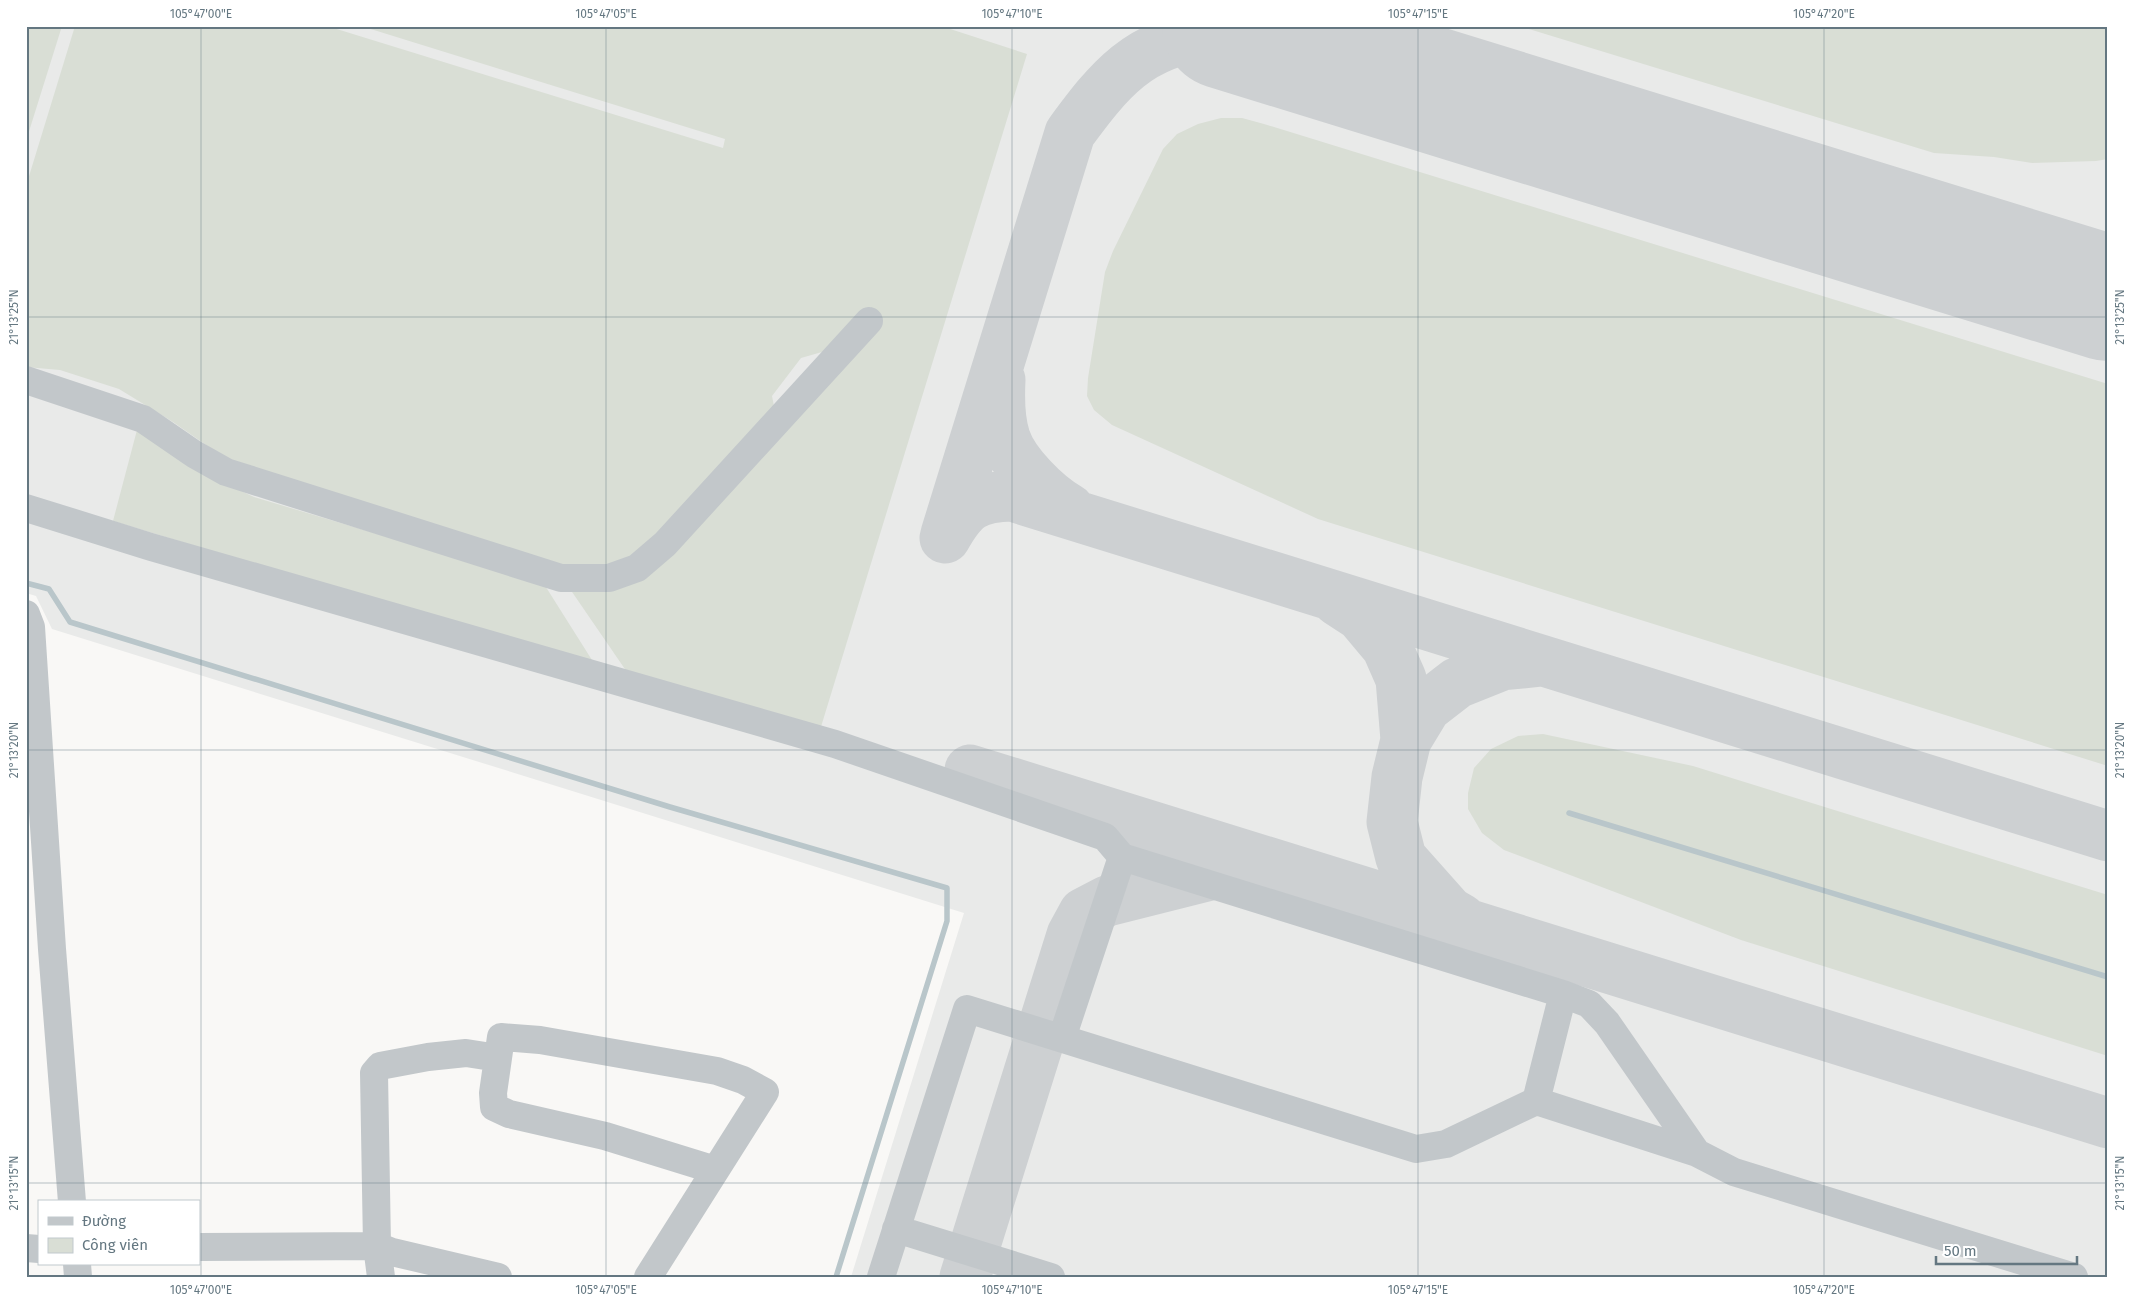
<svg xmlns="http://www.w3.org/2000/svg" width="2134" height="1303" viewBox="0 0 2134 1303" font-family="'Fira Sans',sans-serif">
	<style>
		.built { fill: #e9eae9 }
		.green { fill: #d9ded5 }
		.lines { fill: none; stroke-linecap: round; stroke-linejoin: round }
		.stream { stroke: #b9c6ca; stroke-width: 5.5 }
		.taxiway { stroke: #cdd0d2; stroke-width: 51 }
		.runway { stroke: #cdd0d2; stroke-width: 126 }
		.minor { stroke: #c2c7ca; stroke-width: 28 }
		.ticks { fill: none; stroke: #647781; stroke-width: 1; stroke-opacity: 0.45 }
		.neatline { fill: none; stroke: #647781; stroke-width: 2 }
		.ticks-label { font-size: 12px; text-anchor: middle; fill: #647781 }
	</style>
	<rect width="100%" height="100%" fill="#f9f8f6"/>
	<path class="built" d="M26,26H2108V1277H851L964,913L52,629L36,596L26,593Z"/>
	<path class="green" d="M26,26H62L26,141Z
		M75,26H327L723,148L725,139L361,26H941L1027,54L820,730L629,675L570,589L621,583L882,319L870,307L829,350L801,358L772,396L775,411L632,560L601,571L566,570L235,465L173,422L119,389L60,370L26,367V186Z
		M1519,26H2108V159L2096,161L2032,163L1994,157L1934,153Z
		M1221,118H1242L1264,124L2108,384V766L1318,519L1112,425L1094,410L1087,396L1088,378L1105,272L1113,251L1163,149L1177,134L1198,124Z
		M137,430L199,471L254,497L544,584L597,668L113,521Z
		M1543,734L1693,766L2108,895V1056L1741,940L1504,850L1482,833L1468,809V793L1474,768L1491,749L1518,736Z"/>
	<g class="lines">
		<path class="stream" d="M26,583L49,589L70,622L670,807L947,888V921L836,1277
			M1569,813L2108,977"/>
		<path class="taxiway" d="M1000,380C999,399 999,419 1005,438C1013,463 1046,496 1069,509
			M946,534L1070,133C1109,80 1139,42 1209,35C1223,33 1239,35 1255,35
			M945,538C963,506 974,497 1012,496L2108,836
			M1338,601L1361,616L1387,647L1401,679L1406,740L1397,777L1392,822L1401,858L1449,912L1461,919
			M1406,740L1426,707L1457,683L1502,665L1542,661
			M970,770L2108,1123
			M965,1277L1072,935L1084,913L1107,901L1234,869"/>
		<path class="runway" d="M1225,26L2108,298"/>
		<path class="minor" d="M26,380L143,419L194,454L226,472L561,578H609L637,568L665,544L869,321
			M26,508L151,547L835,744L1105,837L1122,857L1563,994L1536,1101
			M26,614L31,627L52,949L72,1202
			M1563,994L1589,1004L1607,1023L1697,1153
			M1062,1038L1122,857
			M896,1229L1051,1277
			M199,1247L377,1246L392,1252L498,1277
			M26,1248L39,1249
			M77,1264L78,1277
			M381,1277L377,1246L374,1073L380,1066L428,1057L466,1053L498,1058
			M648,1277L765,1092L743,1080L717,1071L540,1040L501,1037L493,1093L494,1107L509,1114L605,1136L715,1170
			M881,1277L967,1009L1416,1149L1446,1144L1536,1101L1697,1153L1734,1172L2074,1277"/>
	</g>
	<path class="ticks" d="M201,26V1277M606,26V1277M1012,26V1277M1418,26V1277M1824,26V1277M26,317H2108M26,750H2108M26,1183H2108"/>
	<rect width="2134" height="1303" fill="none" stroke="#ffffff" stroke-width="55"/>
	<rect x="38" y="1200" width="162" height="65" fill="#ffffff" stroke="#c1c9cd"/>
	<rect x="48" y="1217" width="25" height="8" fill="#c2c7ca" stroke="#c1c9cd"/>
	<text x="82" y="1226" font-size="15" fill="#647781">Đường</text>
	<rect x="48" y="1238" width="25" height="15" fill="#d9ded5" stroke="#c1c9cd"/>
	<text x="82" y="1250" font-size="15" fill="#647781">Công viên</text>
	<path d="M1936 1256v8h141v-8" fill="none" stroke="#647781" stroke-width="2.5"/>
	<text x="1944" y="1256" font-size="15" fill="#647781" stroke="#ffffff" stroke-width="4" paint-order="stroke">50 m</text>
	<rect x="28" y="28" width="2078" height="1248" class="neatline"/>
	<g class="ticks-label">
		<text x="201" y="18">105°47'00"E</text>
		<text x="606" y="18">105°47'05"E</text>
		<text x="1012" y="18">105°47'10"E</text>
		<text x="1418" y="18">105°47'15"E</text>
		<text x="1824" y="18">105°47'20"E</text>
		<text transform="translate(14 317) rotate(-90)" y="4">21°13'25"N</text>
		<text transform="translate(2120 317) rotate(-90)" y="4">21°13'25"N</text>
		<text transform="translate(14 750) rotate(-90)" y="4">21°13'20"N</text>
		<text transform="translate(2120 750) rotate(-90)" y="4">21°13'20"N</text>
		<text transform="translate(14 1183) rotate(-90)" y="4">21°13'15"N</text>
		<text transform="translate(2120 1183) rotate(-90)" y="4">21°13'15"N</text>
		<text x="201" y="1294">105°47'00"E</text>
		<text x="606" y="1294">105°47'05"E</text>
		<text x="1012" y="1294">105°47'10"E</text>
		<text x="1418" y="1294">105°47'15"E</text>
		<text x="1824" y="1294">105°47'20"E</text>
	</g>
</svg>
